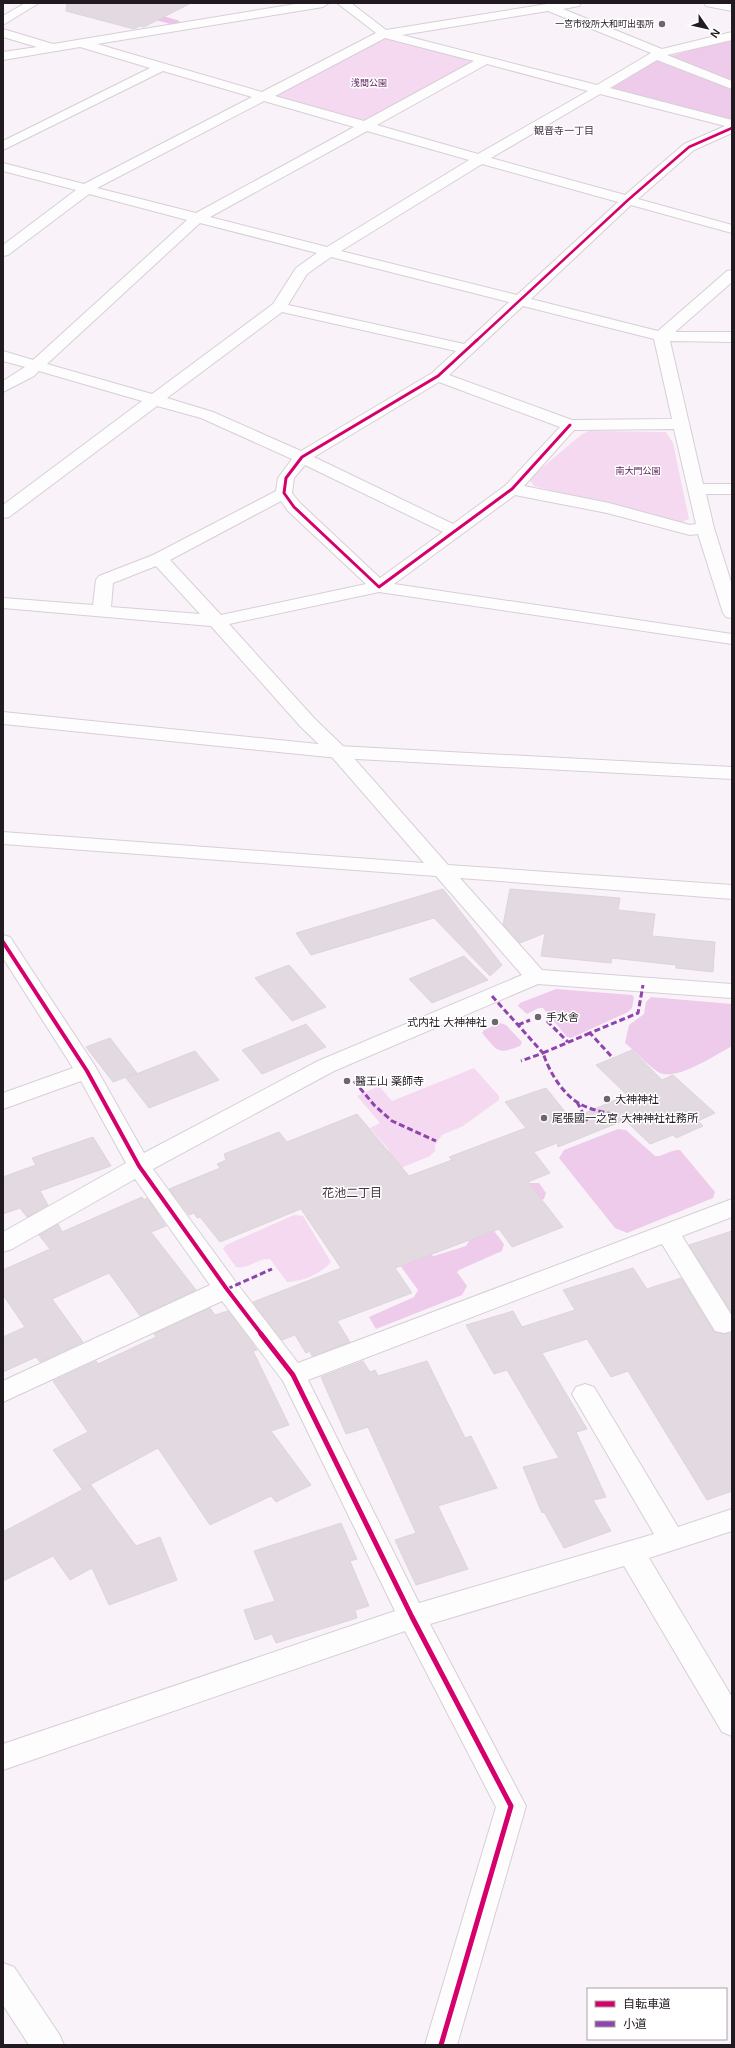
<svg xmlns="http://www.w3.org/2000/svg" width="735" height="2048" viewBox="0 0 735 2048" font-family="Arial,'Noto Sans JP',sans-serif">
	<style>
		.green { fill: #f4d9f1 }
		.forest { fill: #eecbea }
		.lines { fill: none; stroke-linecap: round; stroke-linejoin: round }
		.stream { stroke: #eec3e9; stroke-width: 5.5 }
		.building { fill: #e3dae1; stroke: #ddd5dc }
		.minor-casing { stroke: #d7cfd6; stroke-width: 2 }
		.tertiary-casing { stroke: #d7cfd6; stroke-width: 2 }
		.minor { fill: #fefdfe; fill-rule: evenodd }
		.tertiary { fill: #fefdfe; fill-rule: evenodd }
		.quiet { stroke: #8e44ad; stroke-width: 3; stroke-dasharray: 6 3; stroke-linecap: butt }
		.cycleway-far3-casing { stroke: #fff; stroke-width: 4 }
		.cycleway-far2-casing { stroke: #fff; stroke-width: 5 }
		.cycleway-far1-casing { stroke: #fff; stroke-width: 6 }
		.cycleway-casing { stroke: #fff; stroke-width: 8 }
		.cycleway-far3 { stroke: #d6006c; stroke-width: 2.5 }
		.cycleway-far2 { stroke: #d6006c; stroke-width: 3 }
		.cycleway-far1 { stroke: #d6006c; stroke-width: 4 }
		.cycleway { stroke: #d6006c; stroke-width: 5 }
		.poi-dot { fill: #6e666d; stroke: #fff; stroke-width: 1.5 }
		.labels { text-anchor: middle; dominant-baseline: central; stroke-width: 3; stroke-linejoin: round; paint-order: stroke }
		.far-poi-label { font-size: 9px; fill: #221a21; stroke: #fff; text-anchor: end }
		.far-park-label { font-size: 9px; fill: #5b1957; stroke: #fff }
		.far-neighbourhood-label { font-size: 10px; fill: #453343; stroke: #fff }
		.poi-label { font-size: 11px; fill: #221a21; stroke: #fff; text-anchor: start }
		.neighbourhood-label { font-size: 12px; fill: #453343; stroke: #fff }
	</style>
	<rect width="100%" height="100%" fill="#faf2f9"/>
	<path class="green" d="M385,37L480,61L364,123L270,95Z
		M589,431L666,432L673,443L689,519L682,522L674,523L534,486L529,479L582,434Z
		M474,1068L499,1096V1100L463,1126L442,1135L435,1145V1151L430,1156L379,1177L364,1161L389,1150L370,1128L380,1123L357,1096L379,1086L392,1101Z
		M294,1215L303,1216L331,1262C322,1273 302,1282 287,1282L270,1259C257,1258 248,1270 236,1267L223,1249L226,1245Z"/>
	<path class="forest" d="M732,41V122L609,89L610,87L659,59L722,42Z
		M556,989L632,995L634,997L632,1008L628,1012L571,1038L567,1037L543,1008H539L527,1014L518,1006L520,1003Z
		M651,997L732,1004V1046C717,1054 674,1083 658,1072C646,1064 636,1052 625,1043L629,1025L644,1014L646,1002Z
		M500,1023L506,1025L522,1042L520,1046C496,1055 498,1051 482,1033L484,1030Z
		M618,1129L626,1130L655,1156C663,1157 671,1149 680,1150L715,1192L713,1198L627,1233L615,1228L559,1158L564,1150Z
		M529,1183H539L546,1193L544,1199L492,1218L488,1223L504,1244L502,1251L459,1270L457,1272L467,1286L462,1295L376,1329L369,1317L414,1297L418,1290L394,1257L422,1243L431,1255L434,1256L466,1246L469,1241L452,1217Z"/>
	<g class="lines">
		<path class="stream" d="M149,15L177,23"/>
	</g>
	<path class="building" d="M67,3H191L144,27L140,26L134,29L66,11Z
		M443,889L502,965L490,976L434,918L311,955L296,933Z
		M510,889L620,898L618,910L655,914L652,936L715,942L713,972L676,968V965L612,958L611,963L541,956L545,933L520,943L503,925Z
		M464,956L488,980L432,1003L409,979Z
		M289,965L326,1007L292,1021L255,978Z
		M306,1024L326,1047L262,1074L242,1050Z
		M110,1038L137,1073L113,1082L86,1047Z
		M632,1050L662,1080L673,1075L715,1113L698,1121L703,1126L676,1138L673,1135L650,1144L625,1120L558,1147L557,1143L534,1152L550,1173L528,1182L563,1227L512,1247L499,1229L395,1268L412,1293L337,1321L350,1342L312,1356L310,1351L306,1353L295,1335L282,1340L253,1302L341,1268L301,1209L220,1242L200,1217L197,1218L194,1213L189,1215L169,1189L220,1168L217,1164L226,1160L224,1154L279,1132L287,1142L357,1114L409,1176L452,1160L449,1157L526,1128L505,1102L546,1088L571,1119L627,1095L596,1065Z
		M195,1051L219,1080L149,1108L126,1078Z
		M93,1137L111,1166L40,1191L48,1205L27,1217L20,1208L3,1214V1177L36,1165L32,1158Z
		M142,1197L144,1200L147,1198L166,1226L151,1232L196,1290L140,1316L109,1273L52,1299L83,1342L40,1362L36,1357L3,1372V1337L25,1327L3,1295V1270L50,1249L39,1235L58,1224L62,1232Z
		M732,1231V1313L689,1245Z
		M633,1268L647,1289L681,1278L714,1332L724,1334L732,1333V1491L707,1500L628,1371L611,1377L587,1339L542,1353L587,1429L576,1432L606,1497L593,1500L611,1531L564,1548L544,1512L542,1513L523,1467L559,1458L507,1370L494,1374L466,1325L513,1311L522,1327L575,1310L563,1290Z
		M210,1308L215,1315L228,1311L257,1350L253,1351L289,1425L271,1431L311,1485L276,1502L271,1496L210,1525L158,1448L82,1489L53,1450L88,1432L53,1381L96,1361L98,1364L156,1337L154,1334Z
		M363,1361L370,1372L375,1370L378,1376L427,1361L465,1438L471,1436L497,1488L438,1506L468,1569L416,1585L395,1540L416,1533L368,1427L346,1434L321,1377Z
		M91,1485L136,1546L160,1537L177,1580L109,1605L92,1568L70,1580L53,1556L3,1581V1532Z
		M341,1523L357,1559L350,1561L369,1606L355,1610L357,1618L276,1643L272,1634L255,1640L244,1610L275,1601L254,1551Z"/>
	<g class="lines">
		<g class="minor-casing">
			<path id="minor" d="M301,3H329L323,7L97,44L262,92L376,33L337,3H351L386,30L553,3H581L579,6L563,9L662,49L732,32V40L667,55L732,81V89L657,60L610,88L732,120V133L694,150L638,199L732,225V233L631,205L531,299L658,331L727,271L732,270V282L675,332H732V342L670,341L703,484H732V494H706L714,528L732,585V618L726,617L723,613L698,534L690,535L607,513L515,495L394,584L732,634V644L379,592L229,624L314,718L345,748L448,865L732,885V899L460,878L542,970L732,984V998L538,984L334,1071L153,1169L235,1281L298,1363L732,1199V1217L682,1236L732,1316V1331L724,1333L715,1331L662,1244L308,1380L419,1603L654,1534L572,1394L576,1387L585,1384L594,1387L678,1527L732,1509V1531L649,1558L732,1697V1736L722,1732L624,1566L430,1624L526,1806L457,2045H425L496,1807L405,1631L3,1770V1744L395,1611L283,1381L222,1301L3,1402V1381L210,1285L135,1179L12,1249L3,1252V1232L126,1163L81,1081L3,1109V1093L73,1068L3,958V935L10,937L95,1066L144,1153L318,1061L522,975L436,876L3,844V832L424,863L331,756L300,726L211,626L3,608V598L93,605L96,580L99,576L153,555L276,491L278,478L292,459L201,418L157,406L9,517L3,518V505L142,401L39,371L34,376L3,392V381L25,367L3,361V351L33,360L187,220L89,194L8,255L3,256V245L76,190L3,171V163L84,184L252,97L163,71L3,150V141L150,68L80,47L3,60V52L37,47L3,37V29L53,44ZM548,11L651,53L597,85L402,35ZM385,38L474,61L364,121L275,96ZM487,64L588,91L478,154L377,125ZM600,94L725,126L684,144L625,195L491,158ZM264,101L354,127L196,213L97,188ZM367,131L469,160L327,247L210,217ZM482,164L618,202L517,295L341,251ZM200,223L317,253L296,268L273,304L152,394L47,364ZM331,257L509,302L464,344L288,305L307,274ZM523,306L654,339L672,419L572,420L449,375ZM282,312L456,351L432,373L301,451L213,412L167,398ZM439,382L560,427L506,485L453,524L314,457ZM674,429L696,524L690,525L609,503L524,486L574,430ZM305,465L443,532L380,578L300,503L292,493L294,478ZM281,501L288,511L366,584L221,615L170,560ZM156,566L200,614L111,607L113,583Z
				M3,1963L14,1967L59,2034L64,2045H29L3,2005Z"/>
		</g>
		<g class="tertiary-casing">
			<path id="tertiary" d="M25,3H39L3,25V16Z
				M704,3H732V11L706,6Z
				M3,712L338,746L732,767V779L338,758L3,724Z"/>
		</g>
		<use href="#minor" class="minor"/>
		<use href="#tertiary" class="tertiary"/>
		<path class="quiet" d="M492,996L543,1053L521,1061
			M547,1021L568,1042
			M518,1025L530,1020
			M590,1033L543,1053C549,1071 562,1094 580,1104C591,1110 604,1112 616,1115
			M611,1056L590,1033L638,1013L643,985
			M354,1081L375,1106L392,1121L436,1141
			M577,1102L587,1121
			M227,1289L272,1269"/>
		<g class="cycleway-far3-casing">
			<path id="cycleway-far3" d="M476,341L628,200L689,147L732,128"/>
		</g>
		<g class="cycleway-far2-casing">
			<path id="cycleway-far2" d="M477,340L438,376L302,457L286,478L284,493L294,507L379,587L512,489L570,425"/>
		</g>
		<g class="cycleway-far1-casing">
			<path id="cycleway-far1" d="M3,942L87,1071L139,1166L226,1288L262,1335"/>
		</g>
		<g class="cycleway-casing">
			<path id="cycleway" d="M261,1334L293,1375L412,1617L511,1806L441,2045"/>
		</g>
		<use href="#cycleway-far3" class="cycleway-far3"/>
		<use href="#cycleway-far2" class="cycleway-far2"/>
		<use href="#cycleway-far1" class="cycleway-far1"/>
		<use href="#cycleway" class="cycleway"/>
	</g>
	<g class="poi-dot">
		<circle cx="662" cy="24" r="4"/>
		<circle cx="538" cy="1017" r="4"/>
		<circle cx="495" cy="1022" r="4"/>
		<circle cx="347" cy="1081" r="4"/>
		<circle cx="607" cy="1099" r="4"/>
		<circle cx="544" cy="1118" r="4"/>
	</g>
	<g class="labels">
		<g class="far-poi-label">
			<text x="654" y="24">一宮市役所大和町出張所</text>
		</g>
		<g class="far-park-label">
			<text x="369" y="83">浅間公園</text>
			<text x="638" y="471">南大門公園</text>
		</g>
		<g class="far-neighbourhood-label">
			<text x="564" y="130">観音寺一丁目</text>
		</g>
		<g class="poi-label">
			<text x="546" y="1017">手水舎</text>
			<text x="487" y="1022" text-anchor="end">式内社 大神神社</text>
			<text x="355" y="1081">醫王山 薬師寺</text>
			<text x="615" y="1099">大神神社</text>
			<text x="552" y="1118">尾張國一之宮 大神神社社務所</text>
		</g>
		<g class="neighbourhood-label">
			<text x="352" y="1193">花池二丁目</text>
		</g>
	</g>
	<rect width="735" height="2048" fill="none" stroke="#221a21" stroke-width="8"/>
	<rect x="587" y="1988" width="140" height="52" fill="#ffffff" stroke="#a7a3a6"/>
	<rect x="595" y="2001" width="20" height="6" fill="#d6006c" stroke="#a7a3a6"/>
	<text x="623" y="2008" font-size="12" fill="#221a21">自転車道</text>
	<rect x="595" y="2021" width="20" height="6" fill="#8e44ad" stroke="#a7a3a6"/>
	<text x="623" y="2028" font-size="12" fill="#221a21">小道</text>
	<g transform="translate(707 28) rotate(124)" stroke="#ffffff" stroke-width="3" paint-order="stroke">
	<path d="M0-3L7 15L0 10L-7 15Z" fill="#221a21"/>
	<text y="-6" font-size="11" font-weight="bold" text-anchor="middle" fill="#221a21">N</text>
	</g>
</svg>
